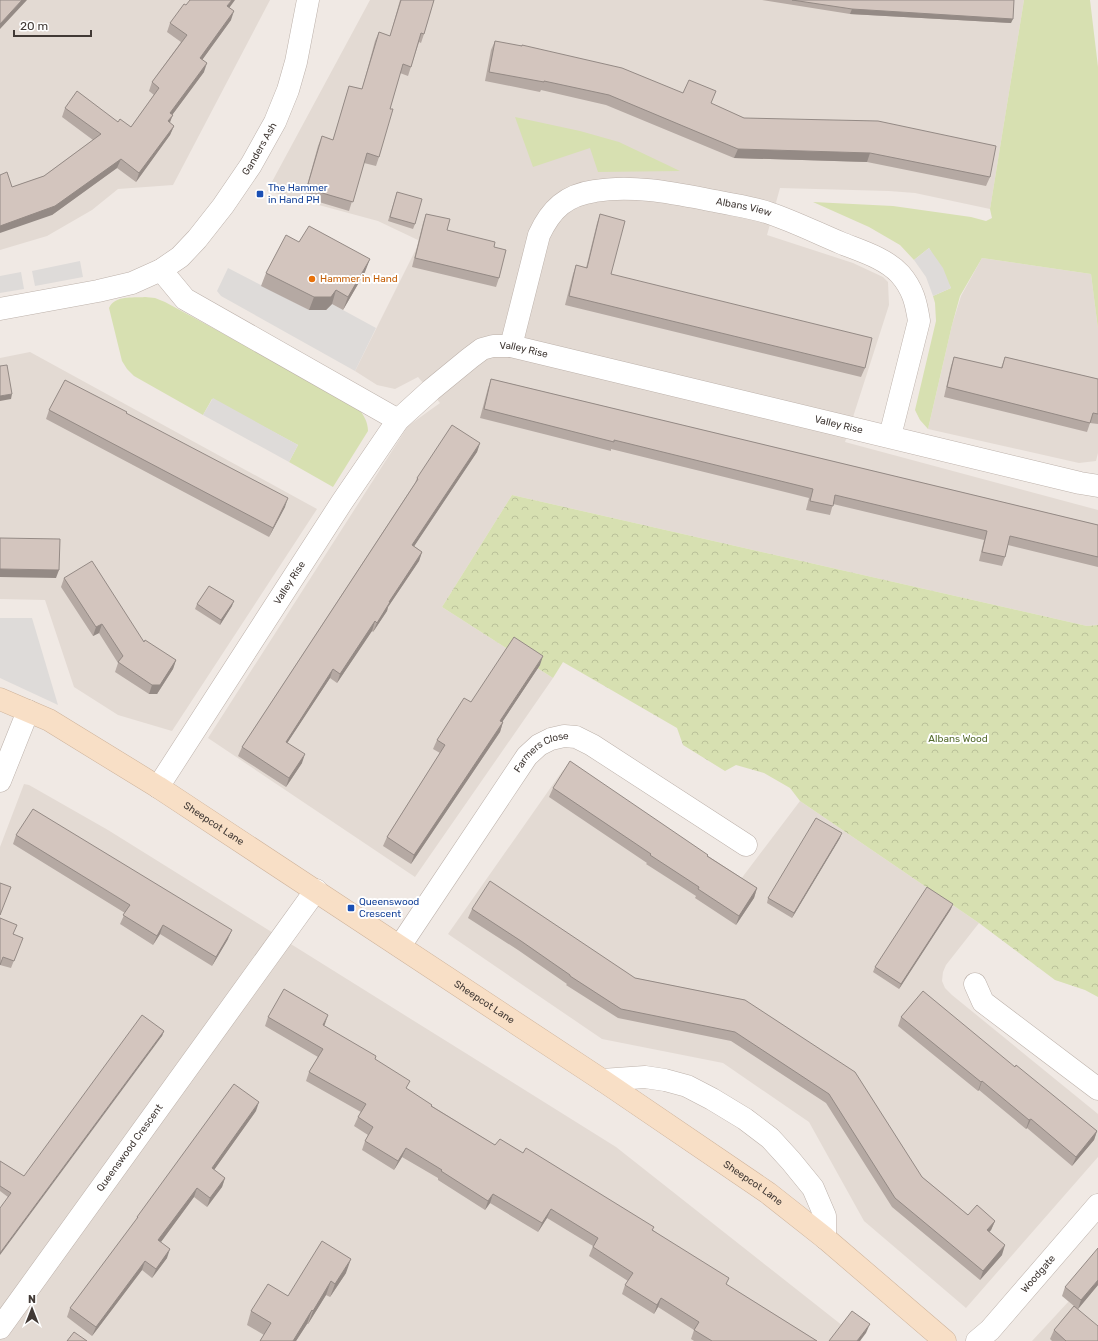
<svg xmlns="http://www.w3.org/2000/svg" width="1098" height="1341" viewBox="0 0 1098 1341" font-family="Rubik,sans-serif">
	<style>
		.residential { fill: #e3dad3 }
		.grass { fill: #d7e0b1 }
		.forest { fill: url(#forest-crowns) }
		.parking { fill: #dedbd9 }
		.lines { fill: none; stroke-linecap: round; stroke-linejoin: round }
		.street-casing { stroke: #bdb2ab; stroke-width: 23 }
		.secondary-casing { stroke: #ceb39b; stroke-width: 23 }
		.street { stroke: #fff; stroke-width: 22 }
		.secondary { stroke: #f8dfc6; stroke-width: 22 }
		.wall { fill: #b5a9a3 }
		.shaded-wall { fill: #948a85 }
		.building { fill: #d3c5be; stroke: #948a85 }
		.transit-dot { fill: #1a4fb4; stroke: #fff; stroke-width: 1.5 }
		.food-dot { fill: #e8710a; stroke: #fff; stroke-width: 1.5 }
		.labels { text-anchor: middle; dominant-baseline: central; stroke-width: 4; stroke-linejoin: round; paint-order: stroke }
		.street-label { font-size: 10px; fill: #413935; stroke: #fff }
		.transit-label { font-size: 10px; fill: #164399; stroke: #fff; text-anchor: start }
		.food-label { font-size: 10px; fill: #c56008; stroke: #fff; text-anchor: start }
		.park-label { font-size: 10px; fill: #556c2f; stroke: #fff }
	</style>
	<defs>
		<pattern id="forest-crowns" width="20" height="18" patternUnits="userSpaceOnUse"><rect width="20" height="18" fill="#d7e0b1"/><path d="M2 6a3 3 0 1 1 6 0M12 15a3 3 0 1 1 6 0" fill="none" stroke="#bac199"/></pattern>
	</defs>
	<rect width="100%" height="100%" fill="#f0e9e4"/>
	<path class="residential" d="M0,0H270L173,185L118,189L92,210L47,236L0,250Z
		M370,0H1024L990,209L915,193L889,191L780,188L767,235L853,263L883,277L888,282L889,305L845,442L1098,510V625L1087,626L512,495L442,607L553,678L415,877L208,738L408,426L440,403L418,377L395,389L377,385L355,371L420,241L378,221L267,191Z
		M982,258L1091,274L1098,329V453L1096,461L1079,463L928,429L952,325L961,296Z
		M30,352L317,509L172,731L118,715L74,687L45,600L0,599V358Z
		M563,770L741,879L800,801L979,923L946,965L943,972L942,981L945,988L952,995L1098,1114V1157L966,1308L864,1221L809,1122L723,1063L602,1039L448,934Z
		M24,784L29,785L108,830L616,1147L862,1341H0V847Z
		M1098,1285V1341H1032L1069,1301Z"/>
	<path class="grass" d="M1024,0H1090L1098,67V329L1091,274L982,258L960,296L952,325L928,429L920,420L915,410L936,321L935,303L933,296L951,288L929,248L914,260L900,245L869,227L813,202L893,206L971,217L986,221L992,218L990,209Z
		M515,117L580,131L619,142L680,171L598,172L590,148L533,167Z
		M145,297L155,298L165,302L358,407C363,415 368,421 368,431L333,487L289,462L298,445L212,399L203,415L134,376L127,369L122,361L109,308C115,295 132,298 145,297Z"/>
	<path class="forest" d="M512,495L1087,626L1098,625V997L1085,990L1055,980L979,923L800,801L790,788L764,773L736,765L725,771L683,745L677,728L563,662L553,678L442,607Z"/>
	<path class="parking" d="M929,248L943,268L951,288L933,296L926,277L914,260Z
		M80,261L83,277L35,286L32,271Z
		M228,268L309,310H326L332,304L376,328L355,371L221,296L217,291Z
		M21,272L24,289L0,293V276Z
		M213,398L298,445L289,462L203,415Z
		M0,618H32L58,705L0,678Z"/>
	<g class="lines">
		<g class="street-casing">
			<g id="street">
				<path d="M161,270L185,299L398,420"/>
				<path id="s1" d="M0,309L98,291L132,283L161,270L180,257L197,239L223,206L251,165L275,122L288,90L296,62L308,0"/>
				<path id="s2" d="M511,346L539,235C551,209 566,195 595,191C634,184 678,194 715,201C733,205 752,207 769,213C793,221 817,233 841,243C861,251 885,258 900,274C913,289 916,302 919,321L890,436"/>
				<path d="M0,781L28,711"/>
				<path id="s3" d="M158,787L342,502L398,420L431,390L470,358L482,349L493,346H511L1080,483L1098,486"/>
				<path id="s4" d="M400,946L527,756L539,745L551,739L564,736L576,737L592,745L746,845"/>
				<path d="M975,984L983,1002L1098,1089"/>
				<path d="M602,1080L645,1077L665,1080L687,1086L712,1099L745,1119L770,1138L791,1161L813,1188L825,1216V1238"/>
				<path id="s5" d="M0,1328L316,890"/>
				<path id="s6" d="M977,1341L990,1330L1098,1205"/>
			</g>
		</g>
		<g class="secondary-casing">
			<g id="secondary">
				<path id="s7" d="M0,699L49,720L158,787L602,1080L768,1193L825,1238L945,1341"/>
			</g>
		</g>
		<use href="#street" class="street"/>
		<use href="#secondary" class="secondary"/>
	</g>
	<path class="wall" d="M400,0H434L424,34L421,43L419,42L408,76L400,73L390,109L379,157L376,166L364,163L349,211L309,199L311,194L305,193L318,146L322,136L333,140L349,86L362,89L375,41L379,32L390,36Z
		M762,0H1014L1011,23L850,14Z
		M186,5L229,8L231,20L202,60L204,72L172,115L170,123L174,126L170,135L136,182L117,168L52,215L12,187L44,176L93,140L62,117L65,108L118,122L131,127L154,95L149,91L152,82L181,42L167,32L170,23Z
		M495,41L683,93L744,118L990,177L986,186L867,162L734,158L606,105L541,90L540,92L485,81L491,50Z
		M397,192L415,224L413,229L388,221Z
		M426,214L447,230L494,247L499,278L496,287L412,267L423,223Z
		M600,214L611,274L865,368L861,377L565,305L573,274L576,265L586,268L597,223Z
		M299,242L365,272L343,310L332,304L326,310H309L261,286L266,273Z
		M954,357L1001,368L1005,357L1098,379V424L1090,423L1087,432L944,397L951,366Z
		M491,379L1098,525V567L1008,545L1005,557L1002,566L979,561L984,540L833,504L830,515L806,510L809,498L611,449V451L480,418L488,388Z
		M49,410L126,413L285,507L269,537L46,419Z
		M480,443L477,452L414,546L422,552L419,561L388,607L387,611L373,632L372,631L337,683L330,678L287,743L302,763L286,787L238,756L242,747L415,483L417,478Z
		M64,578L144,642L176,660L173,669L157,694H149L115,672L118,663L99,633L93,636L61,587Z
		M197,604L232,606L220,625L195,609Z
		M540,665L502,722H503L500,732L411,864L383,846L387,837L440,753L433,749L437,740L471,702Z
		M553,788L708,856L757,888L754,898L736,925L695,898L696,896L646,864L647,863L549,797Z
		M16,835L228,939L212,966L160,934L153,945L120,924L125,913L13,844Z
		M840,838L792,918L767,903L768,898Z
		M472,909L635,978L745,1000L922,1177L968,1215L995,1221L991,1230L989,1232L1002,1255L980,1280L892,1207L826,1103L731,1041L618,1018L566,985L567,984L518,950L468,918Z
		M951,909L899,989L873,972L875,967Z
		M0,918L14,934L20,945L11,968L0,965Z
		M268,1017L325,1024L324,1026L375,1059L407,1089L432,1106L495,1145L523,1153L653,1230L727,1285L817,1341H694L691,1339L694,1330L658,1307L654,1314L622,1294L625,1285L628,1281L589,1256L593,1246L547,1218L538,1232L490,1203L485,1210L438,1180V1178L402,1157L394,1170L362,1150L365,1141L368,1135L354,1126L358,1117L361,1112L306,1081L309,1072L318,1057L265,1026Z
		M901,1017L1015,1067L1097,1131L1094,1140L1072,1166L1027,1128L1026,1129L979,1090L978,1091L898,1026Z
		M164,1031L162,1036L8,1197L0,1191V1161L24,1176Z
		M256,1111L214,1170L225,1178L222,1187L207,1207L194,1197L161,1242L167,1258L152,1278L142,1270L92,1336L67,1317L70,1308L136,1221L137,1217Z
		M346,1273L330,1297L326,1295L308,1324H307L296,1341H260L264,1335L247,1325L251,1311Z
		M1098,1285L1078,1309L1098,1341H1052L1050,1339L1054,1330L1074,1306L1062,1296L1065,1287Z"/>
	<path class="shaded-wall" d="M22,0H27L0,29V24Z
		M232,0H235L224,15L227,6Z
		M852,9L1013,19L1011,23L850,14Z
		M234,11L231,20L197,67L200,58Z
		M207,63L204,72L167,122L170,113Z
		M173,115L169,124L168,121Z
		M174,126L170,135L136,182L139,173Z
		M738,149L870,153L867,162L734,158Z
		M121,159L117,168L52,215L0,233V226Z
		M370,259L365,272L343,310L348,297Z
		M336,290L332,304L326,310H309L314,297Z
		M12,394L11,399L0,401V396Z
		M480,443L477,452L409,554L412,545Z
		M288,498L285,507L269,537L273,528Z
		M422,552L419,561L388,607L387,611L373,632L377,623L389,602Z
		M0,569L59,570L56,578L0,577Z
		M234,601L232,606L220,625L221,620Z
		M375,621L372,631L337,683L340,674Z
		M102,624L99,633L93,636L96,627Z
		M543,656L540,665L497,730L500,721Z
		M176,660L173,669L157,694H149L152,685Z
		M333,669L330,678L282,751L286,742Z
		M503,722L500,732L411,864L414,855Z
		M305,754L302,763L286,787L289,778Z
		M842,833L840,838L792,918L794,913Z
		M757,888L754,898L736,925L739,916Z
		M953,904L951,909L899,989L901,984Z
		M163,925L160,934L153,945L157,936Z
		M232,930L228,939L212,966L216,957Z
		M328,1015L325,1024L319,1034L323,1025Z
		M164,1031L162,1036L0,1255V1253Z
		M982,1081L979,1090L978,1091L981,1082Z
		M259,1102L256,1111L209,1177L212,1168Z
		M1031,1119L1027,1128L1026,1129L1029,1120Z
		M1097,1131L1094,1140L1072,1166L1076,1157Z
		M406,1148L402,1157L394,1170L398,1161Z
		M225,1178L222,1187L207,1207L210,1198Z
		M197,1188L194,1197L155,1250L158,1240Z
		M493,1194L490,1203L485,1210L488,1201Z
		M551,1209L547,1218L538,1232L542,1223Z
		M995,1221L991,1230L983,1239L987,1230Z
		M1005,1245L1002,1255L980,1280L983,1271Z
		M170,1249L167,1258L152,1278L156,1269Z
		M351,1259L346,1273L330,1297L335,1284Z
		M145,1261L142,1270L92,1336L96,1327Z
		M1098,1280V1285L1078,1309L1081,1300Z
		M331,1281L326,1295L308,1324L313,1311Z
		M661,1298L658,1307L654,1314L657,1305Z
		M312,1310L307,1324L296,1341H293Z
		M870,1324L866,1333L860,1341H857Z"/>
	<path class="building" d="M0,0H22L0,24Z
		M190,0H232L227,6L234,11L200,58L207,63L170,113L173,115L168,121L174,126L139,173L121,159L55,206L0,226V175L7,172L12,187L44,176L101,134L65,108L77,91L118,122L120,119L131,127L159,88L152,82L187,35L170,23L184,4L186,5Z
		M401,0H434L424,34L421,33L411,67L403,64L390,109H393L379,157L367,153L353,202L312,190L314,185L308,184L322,136L333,140L349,86L362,89L379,32L390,36Z
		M792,0H1014L1013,19L852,9Z
		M495,41L522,46V45L622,68L683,93L689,80L716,91L711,103L744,118L878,121L996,146L990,177L870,153L738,149L609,95L544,81V82L489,72Z
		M397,192L422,199L415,224L390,217Z
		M426,214L450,219L447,230L495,242L494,247L506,250L499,278L415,258Z
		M600,214L625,221L611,274L872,338L865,368L569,296L576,265L587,268Z
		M309,226L370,259L348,297L336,290L331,297H314L266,273L286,235L299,242Z
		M954,357L1002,368L1005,357L1098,379V414L1093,413L1090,423L947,387Z
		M7,365L12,394L0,396V366Z
		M491,379L1098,525V557L1010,536L1005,557L982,552L987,531L835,495L833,506L810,501L813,489L614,440V442L484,409Z
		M65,380L127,412L126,413L288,498L273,528L49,410Z
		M452,425L480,443L412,545L422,552L389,602H390L377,623L375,621L340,674L333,669L286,742L305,754L289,778L242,747L418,479L417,478Z
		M0,538L60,539L59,570L0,569Z
		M92,561L144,642L145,640L176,660L160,685H152L118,662L123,656L102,624L96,627L64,578Z
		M209,586L234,601L221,620L197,604Z
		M514,637L543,656L500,721L503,722L414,855L387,837L445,745L437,740L464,698L471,702Z
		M570,761L708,855L707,856L757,888L739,916L698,889L699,887L650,855L651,854L553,788Z
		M33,809L232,930L216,957L163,925L157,936L123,915L130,905L16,835Z
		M816,818L842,833L794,913L768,898Z
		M490,881L635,978L745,1000L855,1072L922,1177L968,1215L977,1205L995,1221L987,1230L1005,1245L983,1271L895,1198L829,1094L735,1032L621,1009L570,976V975L521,941L472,909Z
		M0,883L11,887L0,915Z
		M927,887L953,904L901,984L875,967Z
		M0,918L17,925L13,934L23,938L14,961L3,957L0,965Z
		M284,989L328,1015L323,1025L376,1056L375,1059L410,1081L406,1088L432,1105L431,1106L495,1145L500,1139L523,1153L526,1148L654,1227L652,1230L729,1278L726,1284L817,1341H712L694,1330L699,1322L661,1298L657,1305L625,1285L633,1273L593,1247L598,1238L551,1209L542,1223L493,1194L488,1201L441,1171L442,1170L406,1148L398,1161L365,1141L373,1127L358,1117L366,1104L309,1072L323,1049L268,1017Z
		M923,991L1015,1067L1016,1065L1097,1131L1076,1157L1031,1119L1029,1120L982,1081L981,1082L901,1017Z
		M142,1015L164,1031L0,1253V1208L11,1193L0,1186V1161L24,1176Z
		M234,1084L259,1102L212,1168L225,1178L210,1198L197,1188L158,1240L170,1249L156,1269L145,1261L96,1327L70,1308L138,1217H137Z
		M322,1241L351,1259L335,1284L331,1281L313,1311L312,1310L293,1341H260L271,1323L251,1311L268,1284L288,1296Z
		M1098,1248V1280L1081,1300L1065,1287Z
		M1074,1306L1098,1326V1341H1066L1054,1330Z
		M852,1311L870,1324L857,1341H829Z
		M74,1332L87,1341H67Z"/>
	<g class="transit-dot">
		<rect x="256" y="190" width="8" height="8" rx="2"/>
		<rect x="347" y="904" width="8" height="8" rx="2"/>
	</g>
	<circle class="food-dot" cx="312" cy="279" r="4"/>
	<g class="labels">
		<g class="street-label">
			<text stroke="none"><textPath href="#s1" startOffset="324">Ganders Ash</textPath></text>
			<text stroke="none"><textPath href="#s2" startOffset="340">Albans View</textPath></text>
			<text stroke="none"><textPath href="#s3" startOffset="591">Valley Rise</textPath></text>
			<text stroke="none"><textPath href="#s3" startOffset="915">Valley Rise</textPath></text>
			<text stroke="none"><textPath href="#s3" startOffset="243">Valley Rise</textPath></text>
			<text stroke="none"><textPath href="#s4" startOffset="243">Farmers Close</textPath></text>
			<text stroke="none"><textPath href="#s7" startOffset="248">Sheepcot Lane</textPath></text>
			<text stroke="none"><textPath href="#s7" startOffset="572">Sheepcot Lane</textPath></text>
			<text stroke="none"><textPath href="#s5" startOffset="222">Queenswood Crescent</textPath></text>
			<text stroke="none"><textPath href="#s7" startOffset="896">Sheepcot Lane</textPath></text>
			<text stroke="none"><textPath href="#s6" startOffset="91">Woodgate</textPath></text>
		</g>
		<g class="transit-label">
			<text x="268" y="188">The Hammer<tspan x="268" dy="12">in Hand PH</tspan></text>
			<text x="359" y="902">Queenswood<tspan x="359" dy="12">Crescent</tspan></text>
		</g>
		<g class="food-label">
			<text x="320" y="279">Hammer in Hand</text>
		</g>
		<g class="park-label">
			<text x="958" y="739">Albans Wood</text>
		</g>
	</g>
	<g transform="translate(32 1309)" stroke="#ffffff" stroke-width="3" paint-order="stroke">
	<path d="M0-3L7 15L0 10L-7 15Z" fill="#413935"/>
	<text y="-6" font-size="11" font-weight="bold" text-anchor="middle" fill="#413935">N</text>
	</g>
	<path d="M14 30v6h77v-6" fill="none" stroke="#413935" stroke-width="2"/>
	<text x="20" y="30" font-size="12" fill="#413935" stroke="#ffffff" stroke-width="3" paint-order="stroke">20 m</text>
</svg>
